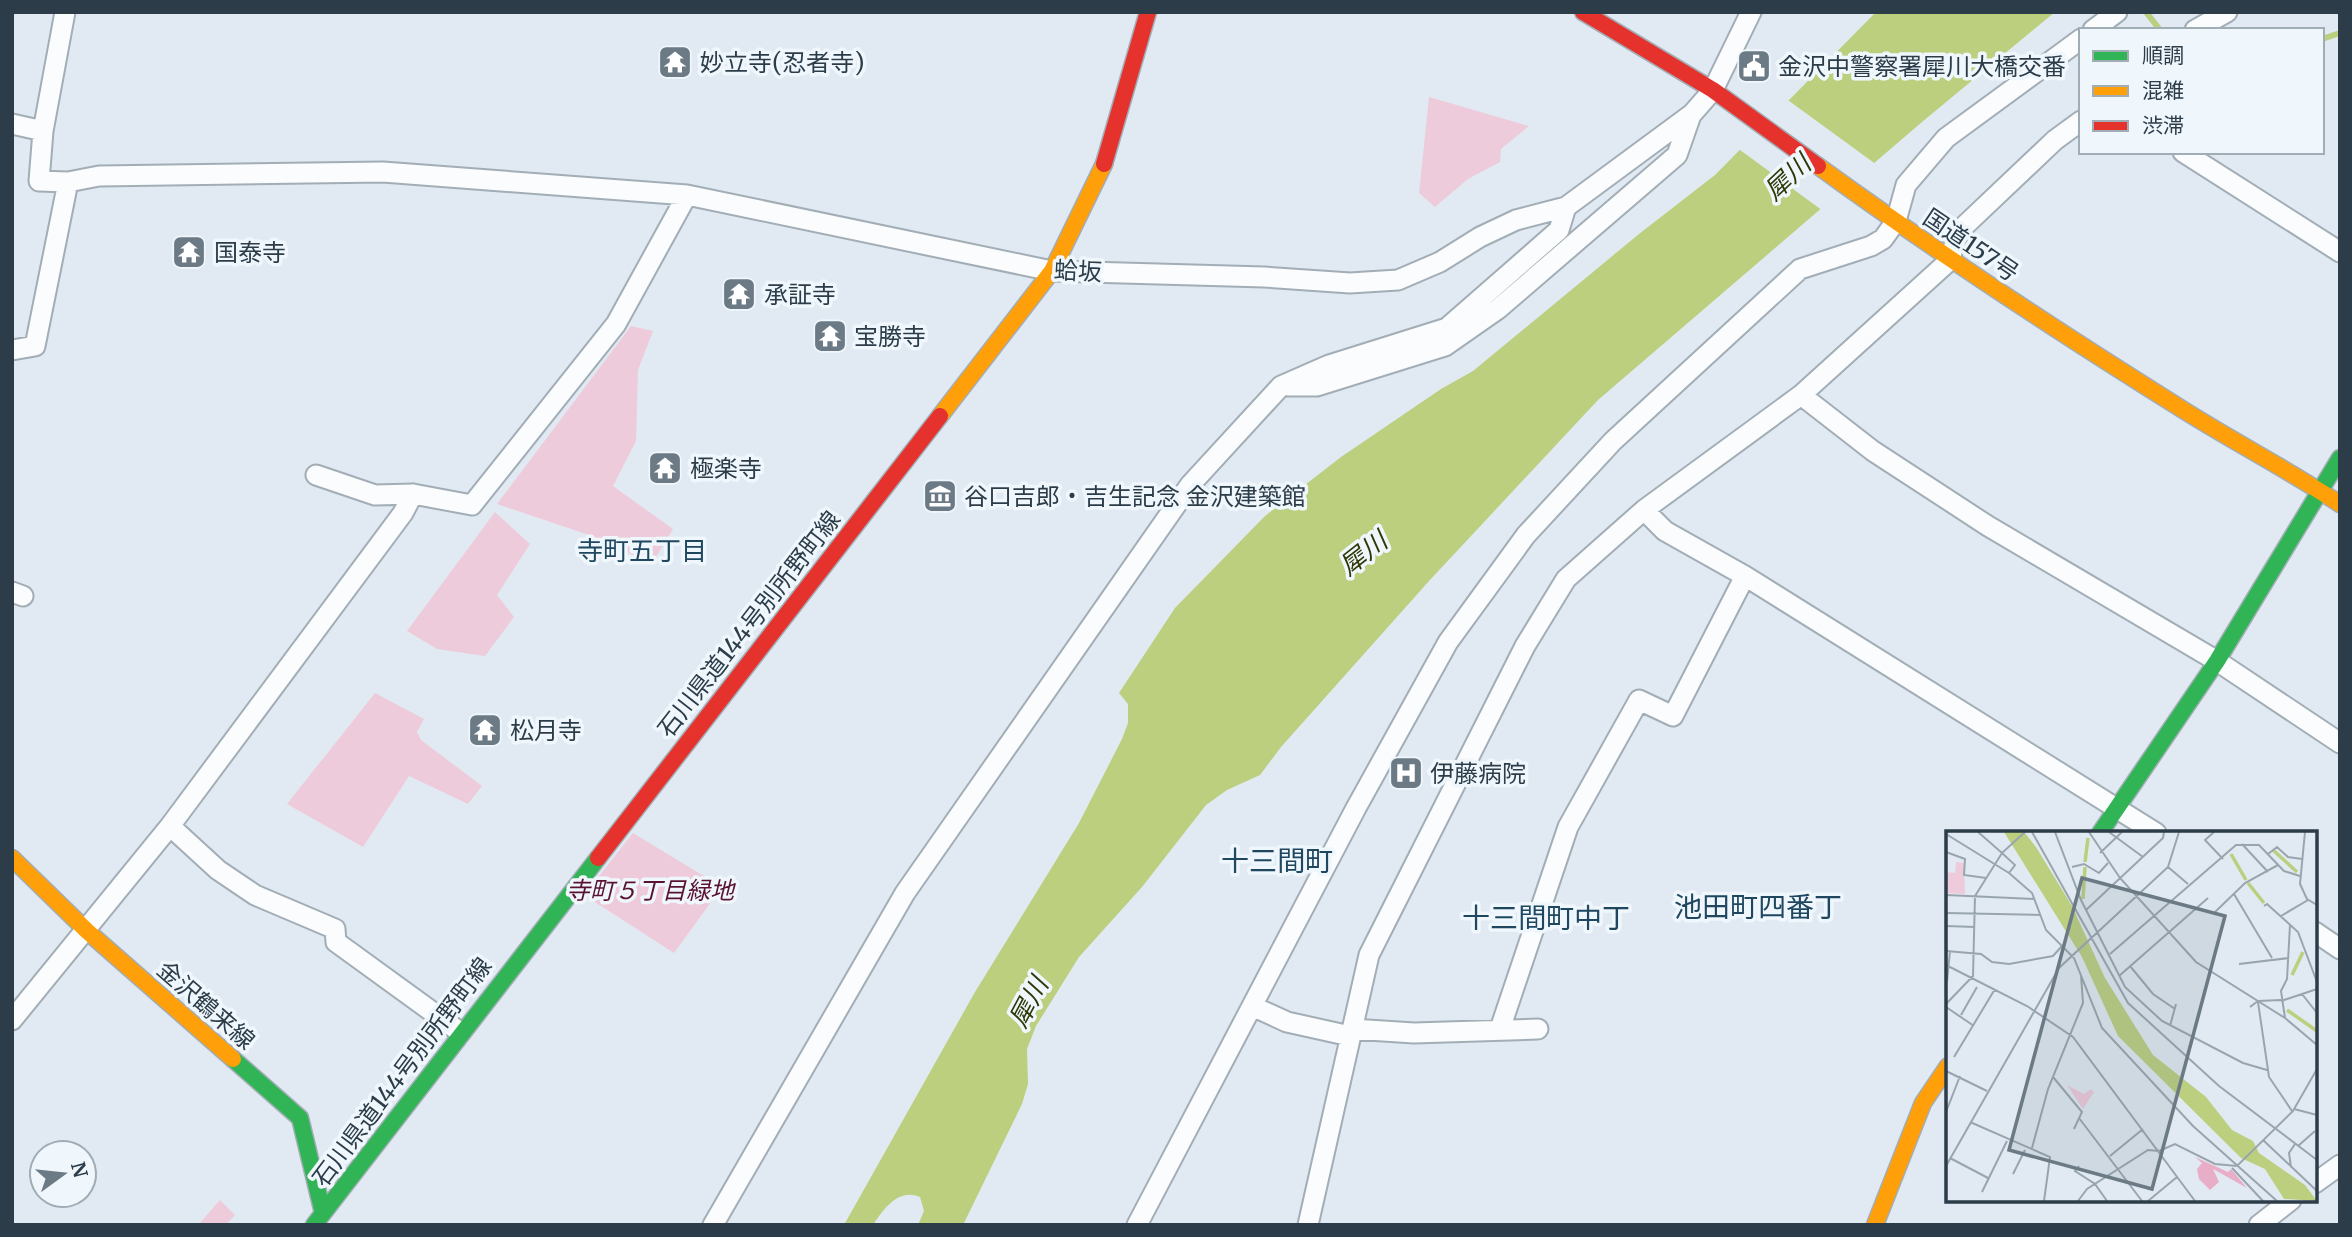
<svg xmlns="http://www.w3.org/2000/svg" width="2352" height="1237" viewBox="0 0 2352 1237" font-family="Merriweather,'Noto Sans JP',serif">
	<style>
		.green { fill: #eecbda }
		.water { fill: #bbcf7e }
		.pier { fill: #e1eaf2 }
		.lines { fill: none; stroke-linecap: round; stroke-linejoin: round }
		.stream { stroke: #bbcf7e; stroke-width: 6 }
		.street-casing { stroke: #a2adb6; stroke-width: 23 }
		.fast-casing { stroke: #a2adb6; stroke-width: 19 }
		.slow-casing { stroke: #a2adb6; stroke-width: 19 }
		.jam-casing { stroke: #a2adb6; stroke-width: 19 }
		.street { stroke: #fafcfd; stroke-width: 19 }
		.fast { stroke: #30b455; stroke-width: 16 }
		.slow { stroke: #ff9f0a; stroke-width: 16 }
		.jam { stroke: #e5322d; stroke-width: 16 }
		.labels { text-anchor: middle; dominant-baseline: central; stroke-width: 7; stroke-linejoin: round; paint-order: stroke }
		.poi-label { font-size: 24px; fill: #2c3d49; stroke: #eff7fd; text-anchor: start }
		.street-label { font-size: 24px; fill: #2c3d49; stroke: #eff7fd }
		.park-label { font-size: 24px; font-style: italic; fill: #591230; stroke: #eff7fd }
		.water-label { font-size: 26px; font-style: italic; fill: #2f3806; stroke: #eff7fd }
		.neighbourhood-label { font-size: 26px; fill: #204760; stroke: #eff7fd }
		.quarter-label { font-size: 28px; fill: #204760; stroke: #eff7fd }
		.inset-river { fill: none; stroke: #bbcf7e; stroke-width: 3.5 }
		.inset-road { fill: none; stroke: #99a5ae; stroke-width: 2 }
		.view { fill: #6b7a84; fill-opacity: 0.15; stroke: #6b7a84; stroke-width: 3.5 }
		.inset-edge { fill: none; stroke: #2c3d49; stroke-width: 3.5 }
	</style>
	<rect width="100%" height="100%" fill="#e1eaf2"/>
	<path class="green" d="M1429,97L1529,126L1501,149L1500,162L1468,179L1435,207L1419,193Z
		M631,326L653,331L638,370L636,441L613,486L673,529L652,564L592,536L497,504Z
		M495,512L530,544L497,595L514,617L485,656L437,649L407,631Z
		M375,693L424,719L417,732L421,740L482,786L468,804L409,776L363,847L287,804Z
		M633,833L722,887L674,953L584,895Z
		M220,1200L235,1215L226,1225H198Z"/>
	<path class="water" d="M1876,12H2055L1922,122L1598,400L1429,581L1281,747L1260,775L1227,790L1206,805L1142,887L1079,957L1036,1026L1027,1049L1028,1084L1022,1104L963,1225H918L924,1211L920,1197C898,1188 884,1209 873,1225H844L975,992L1079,823L1122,739L1128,723V704L1119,693L1175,608L1265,516L1341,457L1441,389L1473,371L1639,234L1715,175Z"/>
	<path class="pier" d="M1785,98L1877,165L1823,211L1736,147Z"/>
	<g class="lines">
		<path class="stream" d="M2146,12L2160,30
			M2322,39L2340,33"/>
		<g class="street-casing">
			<path id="street" d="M65,12L43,131L39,181L68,182L99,176L383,172L687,195L1052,271L1264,277L1350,283L1398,280L1440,262L1480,237L1516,220L1566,207
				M2093,30L2117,12
				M2195,30L2227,12
				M12,124L43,131
				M2183,152L2340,252
				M12,350L35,346L68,182
				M1289,386H1317L1445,346L1498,309L1677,155L1691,115
				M1801,395L1873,451L1988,526L2217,661L2340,743
				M316,475L375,495L413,494L472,505L616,324L687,195
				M1644,510L1665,531L1745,576L2156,833
				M12,592L23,596
				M170,826L218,870L255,895L335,929L336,942L460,1032
				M2315,932L2340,949
				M1252,1006L1287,1022L1350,1036
				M12,1020L170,826L403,513L413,494
				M1352,1029L1414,1033L1538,1029
				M1500,1029L1568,827L1639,700L1673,716L1745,576
				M2315,1183L2340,1165
				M713,1225L905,893L1190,485L1281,386L1329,365L1447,328L1559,230L1566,207L1692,114L1713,90L1751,12
				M1137,1225L1356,808L1448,642L1526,535L1613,441L1800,269L1871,246L1883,239L1896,221L1906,185L1946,138L2081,39
				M1308,1225L1369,955L1525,646L1566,579L1644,510L1801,395L1949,261L1959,231L2055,140L2081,121
				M2259,1225L2291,1200"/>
		</g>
		<g class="fast-casing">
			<path id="fast" d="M2100,833L2217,661L2340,458
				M233,1059L300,1118L323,1213
				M314,1225L598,858"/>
		</g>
		<g class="slow-casing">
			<path id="slow" d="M1818,166C1938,253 2060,333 2185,411C2236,443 2290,471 2340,504
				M940,416L1052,271L1104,164
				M12,858L87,931L233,1059
				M1875,1225L1923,1103L1948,1066"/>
		</g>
		<g class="jam-casing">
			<path id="jam" d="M1583,12L1713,90L1818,166
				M1104,164L1148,12
				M598,858L940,416"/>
		</g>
		<use href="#street" class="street"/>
		<use href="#fast" class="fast"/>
		<use href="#slow" class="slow"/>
		<use href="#jam" class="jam"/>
	</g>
	<defs>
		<g id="temple-square" transform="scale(1.75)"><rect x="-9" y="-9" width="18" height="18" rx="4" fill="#6b7a84" stroke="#eff7fd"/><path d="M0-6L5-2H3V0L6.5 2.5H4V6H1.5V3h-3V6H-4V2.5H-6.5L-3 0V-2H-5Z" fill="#fff"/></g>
		<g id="civic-square" transform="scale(1.75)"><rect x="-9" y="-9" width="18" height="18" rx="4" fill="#6b7a84" stroke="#eff7fd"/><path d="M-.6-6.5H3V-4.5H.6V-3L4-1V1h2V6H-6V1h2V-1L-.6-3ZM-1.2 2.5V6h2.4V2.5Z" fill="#fff"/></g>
		<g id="museum-square" transform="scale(1.75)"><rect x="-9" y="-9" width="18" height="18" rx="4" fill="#6b7a84" stroke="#eff7fd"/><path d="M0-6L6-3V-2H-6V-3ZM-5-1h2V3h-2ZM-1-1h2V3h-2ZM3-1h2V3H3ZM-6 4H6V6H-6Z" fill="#fff"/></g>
		<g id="hospital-square" transform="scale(1.75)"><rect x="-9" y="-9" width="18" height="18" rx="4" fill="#6b7a84" stroke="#eff7fd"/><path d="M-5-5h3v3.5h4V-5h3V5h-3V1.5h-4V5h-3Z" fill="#fff"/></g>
	</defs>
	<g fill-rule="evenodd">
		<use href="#temple-square" x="675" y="62"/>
		<use href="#civic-square" x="1754" y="66"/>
		<use href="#temple-square" x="189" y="252"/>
		<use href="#temple-square" x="739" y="294"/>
		<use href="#temple-square" x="830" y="336"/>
		<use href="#temple-square" x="665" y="468"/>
		<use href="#museum-square" x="940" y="496"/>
		<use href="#temple-square" x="485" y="730"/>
		<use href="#hospital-square" x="1406" y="773"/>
	</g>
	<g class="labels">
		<g class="poi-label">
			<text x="700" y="62">妙立寺(忍者寺)</text>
			<text x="1778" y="66">金沢中警察署犀川大橋交番</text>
			<text x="214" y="252">国泰寺</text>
			<text x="764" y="294">承証寺</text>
			<text x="854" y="336">宝勝寺</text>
			<text x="690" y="468">極楽寺</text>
			<text x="964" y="496">谷口吉郎・吉生記念 金沢建築館</text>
			<text x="510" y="730">松月寺</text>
			<text x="1430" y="773">伊藤病院</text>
		</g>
		<g class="street-label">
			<text transform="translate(1971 245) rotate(34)">国道157号</text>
			<text transform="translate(1078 271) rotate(3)">蛤坂</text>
			<text transform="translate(749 624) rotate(-52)">石川県道144号別所野町線</text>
			<text transform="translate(206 1005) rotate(41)">金沢鶴来線</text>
			<text transform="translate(402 1072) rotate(-53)">石川県道144号別所野町線</text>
		</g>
		<g class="park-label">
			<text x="650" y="890">寺町５丁目緑地</text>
		</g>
		<g class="water-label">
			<text transform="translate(1787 177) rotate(-43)">犀川</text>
			<text transform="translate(1363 553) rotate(-38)">犀川</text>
			<text transform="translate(1028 1002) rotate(-62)">犀川</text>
		</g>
		<g class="neighbourhood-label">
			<text x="642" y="550">寺町五丁目</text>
		</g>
		<g class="quarter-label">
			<text x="1277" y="861">十三間町</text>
			<text x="1758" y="907">池田町四番丁</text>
			<text x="1546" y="918">十三間町中丁</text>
		</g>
	</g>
	<g transform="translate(1946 831)">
		<rect width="371" height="371" fill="#e1eaf2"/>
		<path d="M10,31L18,32L19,63L0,62V41L9,42ZM121,254L138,263L145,258L148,261L137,278Z" fill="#eecbda"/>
		<path d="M249,326L282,341L285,338L301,357L267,338L273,351L264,359L253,348L251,338L256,332Z" fill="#e9aec7"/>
		<path d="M58,1H78L90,16L126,75L159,147L207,224L260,266L286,299L307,310L313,322L359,354L371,370L338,368L319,338L295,327L172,205L136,126Z" fill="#bbcf7e"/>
		<path class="inset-river" d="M327,19L351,41M285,23L300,49M139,31L142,7M302,52L318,72M137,68L139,36M346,144L357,121M341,179L371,200"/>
		<path class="inset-road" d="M32,1L56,22L79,1M86,1L182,172L273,255L371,329M109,1L135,69L179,156L216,190L297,232L321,239M143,1L174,47L250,131L339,187L371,214M163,1L197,26M268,1L259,9L277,28M359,1L354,53L361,68L371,74M0,3L63,42L86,62L100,99L128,127L156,197L247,295L331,370M296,13L322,41M0,21L19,28L18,44L40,47M154,22L176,1M322,23L331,16L342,26L356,28M126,36L138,33L153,42L162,32M222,36L242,53M288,63L326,127M0,64L88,68M318,75L321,73L352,101L371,151M140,79L217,7L218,1M269,81L299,52L332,34M0,82L95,84M335,85L362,69M0,95L29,96M0,120L35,123L46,131L63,133L107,125L116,115M164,123L290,14H313L338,40L354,45M293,133L343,127M0,134L81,175L127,206L249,370M184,135L207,163L229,178M173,145L262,67M1,151L4,120M356,163L371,182M335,170L371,158M312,171L323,246L346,280M0,173L27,145L29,65L56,22L69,34L63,42M0,176L28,195M304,176L312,170L335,169M15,184L31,156M339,187L335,160L341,148L344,94M224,195L230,173M8,226L49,158M0,240L41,260M107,246L136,281L128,298M348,278L371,284M0,281L14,245M133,287L196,370M24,291L104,326L98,370M317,309L371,360M352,315L369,300M86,317L102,258L137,172L135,144M213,320L229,313L269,333L291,335L347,280L371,238M164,325L197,298M4,327L42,347M0,335L113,137L222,36L233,1M133,335L129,340L149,353L161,370M345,336L343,322L349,313M286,337L317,370M67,343L79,319M36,361L61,310M132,370L141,358L202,319L213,320M202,370L231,346"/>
		<path class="view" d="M136,47L279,85L206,358L63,319Z"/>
		<rect width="371" height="371" class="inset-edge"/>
	</g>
	<rect width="2352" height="1237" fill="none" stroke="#2c3d49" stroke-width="28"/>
	<rect x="2079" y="28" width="245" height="126" fill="#eff7fd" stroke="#a1adb5" stroke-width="2"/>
	<rect x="2093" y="51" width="35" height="10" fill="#30b455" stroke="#a1adb5" stroke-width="2"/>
	<text x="2142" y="63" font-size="21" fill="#2c3d49">順調</text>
	<rect x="2093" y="86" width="35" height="10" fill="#ff9f0a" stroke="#a1adb5" stroke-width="2"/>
	<text x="2142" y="98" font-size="21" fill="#2c3d49">混雑</text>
	<rect x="2093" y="121" width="35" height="10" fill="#e5322d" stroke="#a1adb5" stroke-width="2"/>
	<text x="2142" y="133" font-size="21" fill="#2c3d49">渋滞</text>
	<g transform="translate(63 1174) rotate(75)"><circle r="33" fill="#eff7fd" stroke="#a1adb5" stroke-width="2"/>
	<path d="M0-5L12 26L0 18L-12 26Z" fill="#6b7a84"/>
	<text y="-10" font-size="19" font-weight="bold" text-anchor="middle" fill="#2c3d49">N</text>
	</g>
</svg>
